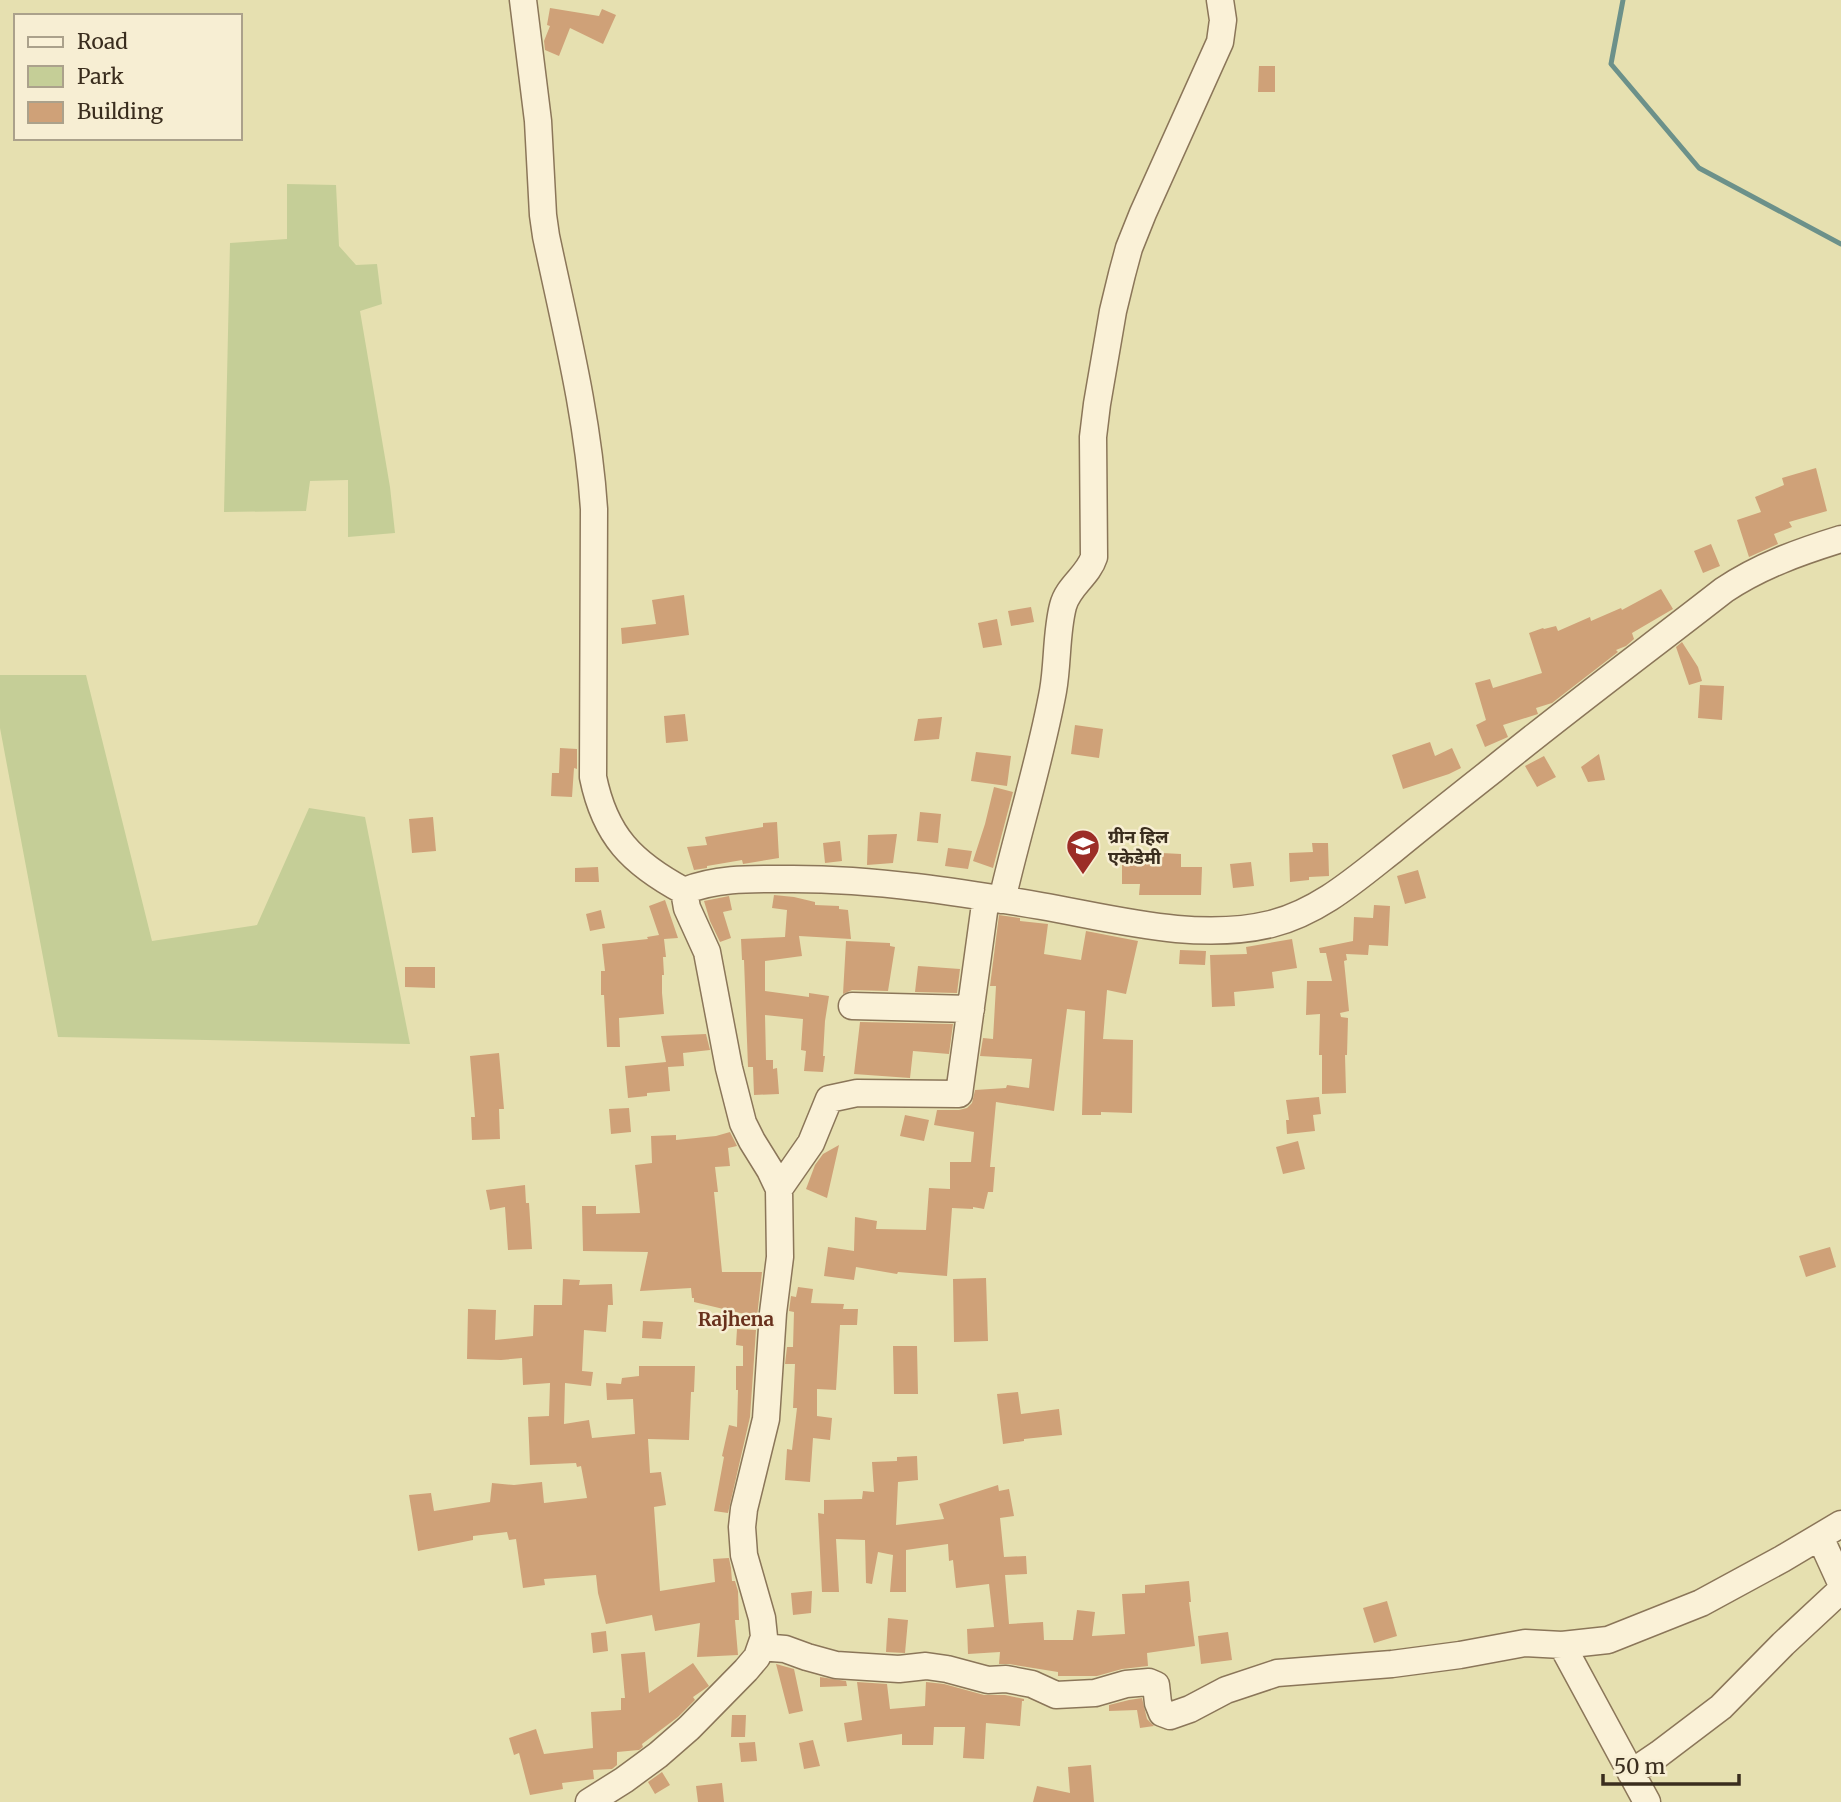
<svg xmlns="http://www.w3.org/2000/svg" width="1841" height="1802" viewBox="0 0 1841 1802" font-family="Merriweather,'Noto Sans Devanagari',serif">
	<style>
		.farmland { fill: #e6e0b0; fill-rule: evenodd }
		.green { fill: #c5ce97 }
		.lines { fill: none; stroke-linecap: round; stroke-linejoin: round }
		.stream { stroke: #6c918a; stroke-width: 5 }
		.building { fill: #cfa178 }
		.minor-casing { stroke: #8b7659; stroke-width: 29 }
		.minor { stroke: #faf1d7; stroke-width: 26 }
		.labels { text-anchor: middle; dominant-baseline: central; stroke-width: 5; stroke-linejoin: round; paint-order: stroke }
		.poi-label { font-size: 18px; font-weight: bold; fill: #3a2d1e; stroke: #f7eed3; text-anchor: start }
		.neighbourhood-label { font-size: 19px; font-weight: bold; fill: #68301c; stroke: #f7eed3 }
	</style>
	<rect width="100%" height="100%" fill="#f0e5c3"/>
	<path class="farmland" d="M0,0H1841V1802H0ZM16,16H240V138H16Z"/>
	<path class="green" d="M287,184L336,185L339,246L356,265L377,264L382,304L360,311L390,487L395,533L348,537V480L310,481L306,511L224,512L230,243L287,239Z
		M0,675H86L152,941L257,925L309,808L365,817L410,1044L58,1037L0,728Z"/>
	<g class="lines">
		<path class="stream" d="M1623,0L1611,64L1699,168L1841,244"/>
	</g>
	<path class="building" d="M550,8L599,16L602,9L616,15L603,44L570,28L559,56L545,50L544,41L550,26L547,25Z
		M1259,66H1275V92H1258Z
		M1816,468L1827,511L1789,522L1792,527L1774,534L1778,544L1749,557L1737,520L1761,512L1755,497L1784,485L1782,478Z
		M1711,544L1720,566L1703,573L1694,551Z
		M1661,589L1673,609L1632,633L1634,639L1626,646L1616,650L1618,652L1552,703L1536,708L1538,714L1503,725L1508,737L1485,747L1476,725L1486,720L1475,683L1490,679L1493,688L1542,673L1529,633L1543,628L1544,629L1556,626L1558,631L1590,617L1591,621L1621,608L1622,610Z
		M684,595L689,635L622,644L621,628L656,624L652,600Z
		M1031,607L1034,622L1011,626L1008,611Z
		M997,619L1002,645L983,648L978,623Z
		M1682,642L1698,667L1702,681L1689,685L1676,647Z
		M1700,685L1724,686L1722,720L1698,718Z
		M685,714L688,741L666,743L664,716Z
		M942,717L939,739L914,741L918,719Z
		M1075,725L1103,729L1099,758L1071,754Z
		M1430,742L1435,756L1452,748L1461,768L1449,774L1403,789L1392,755Z
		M560,748L577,749V769L574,768L572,797L551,796L552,773H559Z
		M976,752L1011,756L1007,786L971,781Z
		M1599,754L1605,780L1588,782L1581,767Z
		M1544,756L1556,777L1537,787L1525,766Z
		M994,787L1013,792L993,868L973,861L985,824Z
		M920,812L941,814L938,843L917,841Z
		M433,817L436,851L412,853L409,819Z
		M777,822L779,858L743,864L742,860L707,866V868L694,870L687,847L707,845L705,837L763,827V823Z
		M897,834L893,863L867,865L868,835Z
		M840,841L842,861L825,863L823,843Z
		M1312,843H1328L1329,876L1309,877V880L1290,882L1289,853L1313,852Z
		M948,848L972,851L968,869L945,866Z
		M1143,852L1181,854V867H1202L1201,895H1139L1140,884H1122V861L1142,862Z
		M1251,862L1254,886L1233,888L1230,864Z
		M598,867L599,882H575V868Z
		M1418,870L1426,898L1405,904L1397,876Z
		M774,895L794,897L815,902V905L839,906V909L848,910L851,939L799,936L802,956L765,961V991L809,997V993L829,996L825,1021L823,1056H825L823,1072L804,1071L806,1051L801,1050L803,1019L765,1015L766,1060H773V1069L777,1068L779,1094L754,1095L753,1067H748L744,960H742L741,939L785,937L787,910L772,908Z
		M729,896L732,910L723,912L731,938L720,942L710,921L704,901Z
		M665,900L678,938L664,939L666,957H663L664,975H662V993L664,1014L619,1018L620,1047H607L604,995H601V971H605L602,944L648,939L647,937L659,935L649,906Z
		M1374,905L1390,906L1388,946L1369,945L1368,955L1346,954L1347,960L1344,961L1349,1011L1340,1013L1341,1017L1348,1018L1347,1055H1345L1346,1093L1322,1094V1055H1319L1320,1014L1306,1015L1307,981H1332L1326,953H1320L1319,948L1353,941L1354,917L1373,918Z
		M601,910L605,928L590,931L586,914Z
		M999,915L1020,918V921L1048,924L1044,954L1081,960L1086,931L1138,941L1126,994L1107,990L1103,1039L1133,1040L1132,1113L1101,1112V1115H1082L1085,1011L1067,1009L1054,1111L996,1102L990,1167H995L993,1192H988L984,1209L973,1207V1209L952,1208L947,1276L898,1272L897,1274L856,1267L854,1280L824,1276L828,1247L854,1251L855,1217L877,1221L876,1229L926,1230L929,1188L950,1189V1162H971L974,1132L934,1125L937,1110H959L967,1108L972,1103L975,1090L1006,1088L1007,1085L1029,1088L1032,1059L980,1056L983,1038L993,1039L996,986H990Z
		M1292,939L1297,968L1272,972L1274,988L1234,992L1235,1006L1212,1007L1210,955L1247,954L1246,947Z
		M846,941L890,943V946L895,947L888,991L852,990L843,994Z
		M1180,950L1206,951L1205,965L1179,964Z
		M918,966L960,969L957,993L915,992Z
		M405,967H435V988L405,987Z
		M860,1022L953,1024L949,1054L913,1051L910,1078L854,1074Z
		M706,1034L710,1050L683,1053L684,1066L668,1067L670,1091L647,1093V1096L628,1098L625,1066L666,1062L661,1036Z
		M499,1053L504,1109H499L500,1139L472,1140L471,1117H475L470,1056Z
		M1319,1097L1321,1114L1313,1115L1315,1131L1287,1134L1286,1120H1289L1286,1100Z
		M629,1108L631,1132L611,1134L609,1109Z
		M905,1115L929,1120L924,1141L900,1136Z
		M730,1132L737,1146L728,1148L730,1166L715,1167L718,1192H714L722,1272H762L757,1317L694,1302V1298H692L691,1288L640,1291L648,1252L583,1251L582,1206H596V1214L640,1213L635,1165L652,1163L651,1136L676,1135V1140L716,1136Z
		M1298,1141L1305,1169L1283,1174L1276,1147Z
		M839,1145L827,1198L806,1189L815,1165L823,1154Z
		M525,1185L526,1203H529L532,1249L508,1250L505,1207L490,1210L486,1190Z
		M1830,1247L1836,1267L1806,1277L1799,1256Z
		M986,1278L988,1341L954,1342L953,1279Z
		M563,1279L580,1280L579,1285L612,1284L613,1305H608L606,1332L584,1330L582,1371L593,1372L591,1386L565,1383L564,1424L589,1420L592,1438L635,1434L633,1399L607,1400L606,1383L621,1384L622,1378L639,1376V1366H695L694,1392H691L689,1440L648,1439L650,1473L661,1472L666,1505L654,1507L660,1591L715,1582L713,1559L729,1558L731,1568L732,1581H735L738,1591L739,1620H735L738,1655L697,1657L700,1623L655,1631L652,1615L606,1624L598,1593L596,1575L544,1579L545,1585L523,1588L516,1539L509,1540L507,1532L473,1536V1540L418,1551L409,1495L431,1493L434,1511L490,1502L492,1483L514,1485L542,1482L544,1503L587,1498L581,1466L577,1467L576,1463L530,1465L528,1417L549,1416L550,1383L523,1385L522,1358L501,1360L467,1359L468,1309L496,1310L495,1340L533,1336L534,1305H562Z
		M798,1287L813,1289L811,1303L844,1304L843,1309H858L857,1325H840L836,1390L817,1389V1416L832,1418L830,1440L813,1438L810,1482L785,1480L787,1449L792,1450L797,1408H793L795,1364H785L787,1347H793L794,1312L789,1311L791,1296L796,1297Z
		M643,1321L663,1322L661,1339L642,1338Z
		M737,1329L756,1330L750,1417L728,1513L714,1511L724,1457L722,1456L729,1425L737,1427L738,1390H736V1366H743V1346L736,1345Z
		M893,1346H917L918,1394H894Z
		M1018,1392L1021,1414L1059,1409L1062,1435L1024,1439V1441L1003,1444L997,1394Z
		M917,1456L918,1480L898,1482L896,1525L944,1519L939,1504L998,1485L999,1491L1009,1489L1014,1516L1000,1518L1004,1557L1026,1556L1027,1574L1005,1575L1009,1624L1043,1622L1044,1640H1073L1077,1610L1095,1612L1092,1636L1125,1634L1122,1594L1145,1593V1585L1189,1581L1191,1602H1189L1195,1646L1147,1653L1148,1666L1122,1669L1097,1676H1058V1672L1009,1664H999L1000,1652L968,1654L967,1629L994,1627L989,1584L956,1588L953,1560L949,1561L948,1544L906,1550V1592H890L893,1555L878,1552L872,1584L866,1583L865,1540L836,1539L839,1592H822L818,1513L824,1514V1500L862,1499L863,1491L874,1492L872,1462L897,1461V1457Z
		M812,1591L811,1613L793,1615L791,1593Z
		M1387,1601L1397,1636L1374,1643L1363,1608Z
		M888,1618L908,1620L905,1653L886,1652Z
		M606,1631L608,1651L593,1653L591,1633Z
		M1228,1632L1232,1660L1201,1664L1198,1636Z
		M645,1652L649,1693L693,1663L709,1686L693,1697L695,1700L678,1717L642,1744L643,1747L639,1750L617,1752V1765L612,1769L593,1770L594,1779L562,1783L563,1789L530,1795L519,1753L514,1755L509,1738L536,1729L544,1754L593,1748L591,1712L621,1710V1698H625L621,1654Z
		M776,1664L794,1669L803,1711L789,1714Z
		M820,1677L846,1681L847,1686L820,1687Z
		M857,1682L887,1684L890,1709L925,1706L926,1682L944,1684L984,1695H1005L1024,1699V1701H1022L1020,1726L986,1723L984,1759L963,1758L965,1727H934L933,1745H902V1734L847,1742L844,1723L862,1720Z
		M1142,1698L1147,1719L1154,1726L1140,1728L1137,1710L1109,1711V1705L1129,1700Z
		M732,1715H746L745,1737H731Z
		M813,1740L820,1766L804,1769L799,1743Z
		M755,1742L757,1761L741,1762L739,1743Z
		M1091,1765L1094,1802H1033L1037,1786L1070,1793L1068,1767Z
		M662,1772L670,1785L655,1794L648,1782Z
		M722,1783L724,1802H698L696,1786Z"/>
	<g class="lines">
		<g class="minor-casing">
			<path id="minor" d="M523,0L538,121L543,215L546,236C565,326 588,416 594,509L593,777C605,836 632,863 684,891C719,877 755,879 793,879C876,879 959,892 1041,906C1115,919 1197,942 1271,924C1319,912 1356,879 1394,849C1427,822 1461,795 1494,769C1569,708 1647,650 1724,590C1760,566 1799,552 1841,539
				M1002,900C1018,830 1040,762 1053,691C1058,663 1056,633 1063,606C1068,586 1088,576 1094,557L1093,437L1097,404L1113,311L1122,274L1129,248L1143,213L1220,42L1223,20L1220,0
				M852,1006L971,1009
				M779,1189L811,1143L829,1099L857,1093L959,1094L986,897
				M1820,1537L1841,1583
				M1562,1645L1647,1802
				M761,1647L785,1649L807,1657L836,1665L899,1669L926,1666L947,1669L988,1680L1006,1679L1032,1684L1056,1695L1095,1693L1126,1684L1149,1682L1156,1685L1158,1703L1162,1713L1170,1716L1190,1709L1226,1690L1277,1673L1392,1664L1460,1655L1525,1643L1562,1645L1608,1640L1701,1603L1782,1559L1841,1524
				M1631,1773L1659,1754L1721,1707L1783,1644L1841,1590
				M589,1802L624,1780L658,1755L689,1728L746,1670L757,1657L764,1637L762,1618L744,1555L742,1527L744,1509L766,1419L773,1313L780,1257L779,1189L770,1170L752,1141L743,1123L729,1068L707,952L687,908L684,891"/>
		</g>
		<use href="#minor" class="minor"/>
	</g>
	<defs>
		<g id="school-pin" transform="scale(1.75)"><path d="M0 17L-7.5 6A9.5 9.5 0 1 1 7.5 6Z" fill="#9c2d27" stroke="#f7eed3"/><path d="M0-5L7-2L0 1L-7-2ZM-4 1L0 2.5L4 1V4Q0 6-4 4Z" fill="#fff"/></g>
	</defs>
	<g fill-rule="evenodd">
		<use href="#school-pin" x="1083" y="846"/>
	</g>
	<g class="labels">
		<g class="poi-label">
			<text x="1108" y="836">ग्रीन हिल<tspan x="1108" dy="21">एकेडेमी</tspan></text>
		</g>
		<g class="neighbourhood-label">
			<text x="736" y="1319">Rajhena</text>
		</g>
	</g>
	<rect x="14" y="14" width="228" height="126" fill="#f7eed3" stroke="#aba18b" stroke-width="2"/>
	<rect x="28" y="37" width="35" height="10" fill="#faf1d7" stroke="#aba18b" stroke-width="2"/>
	<text x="77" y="49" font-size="21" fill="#3a2d1e">Road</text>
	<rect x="28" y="66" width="35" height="21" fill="#c5ce97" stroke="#aba18b" stroke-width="2"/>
	<text x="77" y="84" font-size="21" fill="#3a2d1e">Park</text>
	<rect x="28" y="102" width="35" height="21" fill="#cfa178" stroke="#aba18b" stroke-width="2"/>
	<text x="77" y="119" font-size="21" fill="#3a2d1e">Building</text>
	<path d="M1603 1774v10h136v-10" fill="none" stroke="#3a2d1e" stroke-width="3.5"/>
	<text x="1614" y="1774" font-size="21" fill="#3a2d1e" stroke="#f7eed3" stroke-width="5" paint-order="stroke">50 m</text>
</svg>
